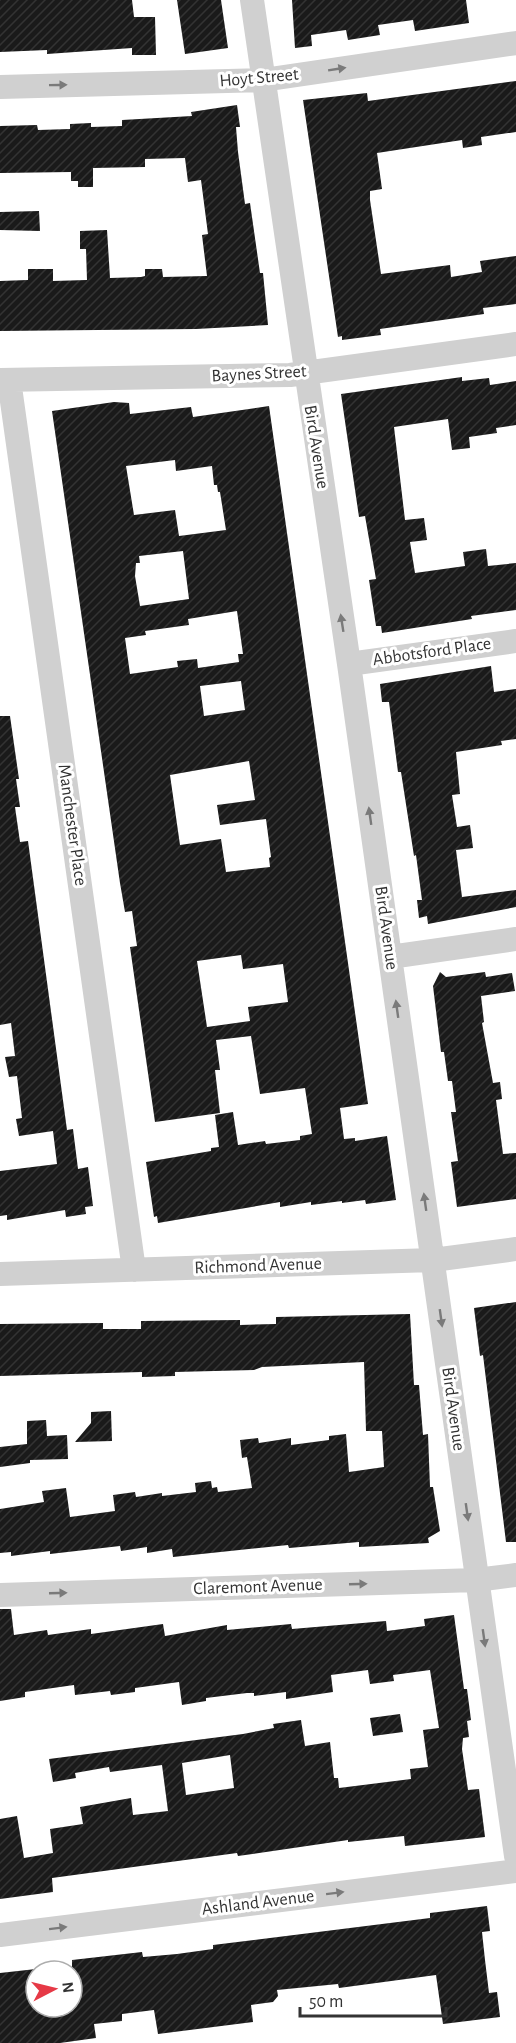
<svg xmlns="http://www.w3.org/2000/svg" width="516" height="2043" viewBox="0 0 516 2043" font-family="'Alegreya Sans',sans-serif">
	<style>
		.building { fill: url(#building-hatch); fill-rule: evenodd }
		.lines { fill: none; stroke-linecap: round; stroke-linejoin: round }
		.minor { stroke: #d0d0d0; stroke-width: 24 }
		.oneway { fill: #7a7a7a }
		.labels { text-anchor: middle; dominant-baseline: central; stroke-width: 6; stroke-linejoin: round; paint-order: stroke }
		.street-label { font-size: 18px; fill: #333; stroke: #fff }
	</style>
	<defs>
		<pattern id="building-hatch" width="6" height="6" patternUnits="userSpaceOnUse" patternTransform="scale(1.5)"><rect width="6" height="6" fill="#1a1a1a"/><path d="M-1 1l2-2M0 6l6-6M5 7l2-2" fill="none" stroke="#333"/></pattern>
	</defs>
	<rect width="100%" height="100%" fill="#fff"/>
	<path class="building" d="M0,0H132L134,17H155L156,55H132V48L47,54V50L0,52Z
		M177,0H221L228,48L185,54Z
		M292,0H466L469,23L415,31L413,20L378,25L380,35L348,40L346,30L311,35L312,46L295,48Z
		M516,81V132L481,137L482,145L463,148L462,140L377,153L382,189L370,191V200L381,274L450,265L451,277L482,272L480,261L516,256V304L483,308L484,314L380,329L381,335L342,340V336L338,337L303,100L367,93L368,101Z
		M237,105L240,127H236L238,152L245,204L250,203L260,273H263L268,325L196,329L0,331V281L28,280V269H53V281L87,280L86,249H80V231L107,230L110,278L141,277L145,276V269H162L163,277L207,276L202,235L208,234L201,180L188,182L185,158L145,159V167L93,168V187H78V181H71V172L0,173V126L37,125L38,130L70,129V124L91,123V127L122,126V120L192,116L191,112Z
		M39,211L40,231L0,230V212Z
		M462,377V381L489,378L490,385L516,381V425L496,428L497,433L469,437L470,448L452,450L448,419L394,427L405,520L424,518L427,540L410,542L415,573L465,566L463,552L486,549L488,566L516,563V610L471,616L472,619L382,633L381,626H376L369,580L376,579L365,516L359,517L341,394Z
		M114,402L129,403L130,414L191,407L193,417L269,406L368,1104L340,1108L344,1139L355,1138V1141L387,1136L396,1200L366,1204L365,1200L342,1203V1201L311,1205V1202L280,1207V1202L158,1223L157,1216L154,1217L146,1162L211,1151V1148L219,1147L215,1115L233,1112L238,1145L265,1141L266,1144L300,1140V1136L312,1134L305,1088L260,1094L251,1036L216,1040L220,1070H215L220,1113L155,1122L130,947L137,946L132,911L125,912L120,883L52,411ZM175,460L176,471L212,466L214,485H217L218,492H220L226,530L179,536L175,510L134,515L126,466ZM183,551L189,599L140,606L135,576L136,563H140L139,556ZM237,611L243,654H238L239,662L198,668L197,659L177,661L178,667L130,674L125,638L146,635L145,631L189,625L188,619ZM241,681L245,710L204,716L200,686ZM249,761L255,800L217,805L220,825L266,819L271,857L269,858L270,867L226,872L221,839L180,845L170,775ZM241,955L243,969L283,964L288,1002L248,1007L250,1021L207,1027L197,961Z
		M491,666L494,692L516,689V739L501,741L502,745L456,752L460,794L452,795L457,827L470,825L473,848L456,850L462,897L516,890V907L428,924L427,916L419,918L417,900H422L416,855L414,856L401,772H398L389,702H382L380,684Z
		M0,716H10L19,779H16L20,807H15L20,842L28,841L67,1130L73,1129L78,1169L88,1167L93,1206L85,1207L86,1214L66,1217L65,1210L7,1220V1215L0,1216V1171L57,1164L53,1131L19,1136L16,1119L22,1118L17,1076L9,1077L5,1057L15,1056L11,1023L0,1025Z
		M440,972L446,977L485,972L486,977L512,973L515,991L481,996L484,1022L482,1023L493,1083L500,1082L502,1099L496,1100L503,1154L516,1153V1199L457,1207L451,1162L458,1161L451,1112H456L452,1081H448L444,1052H441L433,986Z
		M516,1302V1542H506L483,1355L480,1356L474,1308Z
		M410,1314L414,1385H419L423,1435L428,1434L430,1487H433L440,1531L428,1538L429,1543L359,1547V1542L289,1548L288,1545L173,1557L172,1549L147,1553V1547L121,1551L120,1546L50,1554V1551L11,1556V1552L0,1553V1509L44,1502L42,1491L66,1488L70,1517L115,1511L113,1495L135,1492L136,1497L162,1493V1496L196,1492L195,1483L211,1481L212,1488L217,1487L218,1492L252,1488L247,1457L242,1458L240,1440L258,1438L259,1443L291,1438V1445L329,1440V1436L346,1434L349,1472L384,1467L382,1431H366L364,1362L262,1367L254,1370L175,1372V1376L142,1377V1372L0,1376V1324L103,1323V1329H141V1321L240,1320V1325L276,1324V1317Z
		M111,1411L112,1441L75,1442L91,1423V1412Z
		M46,1420L47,1436L67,1435L68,1459L30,1460V1463L0,1467V1447L27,1444V1421Z
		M0,1609H11L14,1635L47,1630L48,1635L91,1629V1634L163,1624L165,1636L227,1625V1630L291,1624L292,1629L386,1621L387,1631L425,1626L424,1619L454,1615L464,1689H467L471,1720L467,1721L469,1737L463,1738L462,1749L468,1790L479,1789L485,1837L405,1846L404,1836L348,1842V1840L238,1856L237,1853L52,1878L53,1892L0,1899V1819L17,1816L24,1858L53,1853L50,1829L83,1824L80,1807L131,1798L133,1815L168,1811L162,1765L110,1772L109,1767L75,1773L76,1778L53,1782L49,1759L243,1734L274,1728L273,1724L301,1720L305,1746L330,1742L334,1778H338L339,1788L411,1779L410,1769L428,1767L423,1730L439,1728L430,1670L393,1675L394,1681L370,1684L368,1670L331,1675L333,1692L286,1699V1692L254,1696V1693H247L206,1698V1701L182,1705L179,1682L135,1688V1692L111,1695L110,1691L75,1695L74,1685L25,1692V1697L0,1701ZM230,1755L234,1788L186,1795L182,1763Z
		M400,1714L403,1732L373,1736L370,1718Z
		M487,1906L490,1931L482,1932L485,1960L489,1993L497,1992L500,2017L443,2024L436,1975L339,1988L338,1984L277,1990L278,1996L273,2002L251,2005L253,2022L158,2034L154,2010L122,2014V2021L94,2024L96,2038L60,2043H0V1973L36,1969V2007H72V1960L142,1952L143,1957L177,1954L213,1949V1945L430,1918V1913Z"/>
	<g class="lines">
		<path class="minor" d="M252,0L349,664L516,1856
			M0,87L263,80L516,43
			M0,380L290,375L516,344
			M9,380L134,1270
			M349,664L516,641
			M390,957L516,939
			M0,1274L433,1260L516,1249
			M0,1595L476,1580L516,1575
			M0,1935L516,1871"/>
	</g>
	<defs><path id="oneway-solid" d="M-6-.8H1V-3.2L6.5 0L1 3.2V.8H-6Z" transform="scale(1.5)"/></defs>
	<g class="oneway">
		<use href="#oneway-solid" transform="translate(337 69) rotate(-9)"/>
		<use href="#oneway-solid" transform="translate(58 85) rotate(-1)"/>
		<use href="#oneway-solid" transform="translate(342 623) rotate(-99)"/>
		<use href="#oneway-solid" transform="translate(370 816) rotate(-98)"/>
		<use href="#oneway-solid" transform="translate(397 1009) rotate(-98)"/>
		<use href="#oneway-solid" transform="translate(425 1202) rotate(-98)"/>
		<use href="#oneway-solid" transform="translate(441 1318) rotate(82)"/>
		<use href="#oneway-solid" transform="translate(467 1512) rotate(82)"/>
		<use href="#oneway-solid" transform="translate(358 1584) rotate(-2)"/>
		<use href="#oneway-solid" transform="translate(58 1593) rotate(-2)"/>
		<use href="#oneway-solid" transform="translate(484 1638) rotate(82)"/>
		<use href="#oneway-solid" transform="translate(335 1893) rotate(-7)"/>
		<use href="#oneway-solid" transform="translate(58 1928) rotate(-7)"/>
	</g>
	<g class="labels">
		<g class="street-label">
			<text transform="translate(259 78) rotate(-5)">Hoyt Street</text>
			<text transform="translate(259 374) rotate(-3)">Baynes Street</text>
			<text transform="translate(316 447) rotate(81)">Bird Avenue</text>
			<text transform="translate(432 652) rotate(-8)">Abbotsford Place</text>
			<text transform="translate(72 825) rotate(82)">Manchester Place</text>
			<text transform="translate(386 928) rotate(82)">Bird Avenue</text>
			<text transform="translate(258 1266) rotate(-2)">Richmond Avenue</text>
			<text transform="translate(453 1409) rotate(82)">Bird Avenue</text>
			<text transform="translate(258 1587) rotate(-2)">Claremont Avenue</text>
			<text transform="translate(258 1903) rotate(-7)">Ashland Avenue</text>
		</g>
	</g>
	<g transform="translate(54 1989) rotate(83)"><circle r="28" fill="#ffffff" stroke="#adadad" stroke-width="1.5"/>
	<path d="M0-4.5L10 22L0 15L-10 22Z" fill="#e63946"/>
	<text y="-9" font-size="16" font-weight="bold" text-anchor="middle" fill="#333333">N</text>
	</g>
	<path d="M300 2007v9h146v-9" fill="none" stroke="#333333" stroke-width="3"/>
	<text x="309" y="2007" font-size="18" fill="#333333" stroke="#ffffff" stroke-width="4.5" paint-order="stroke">50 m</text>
</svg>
